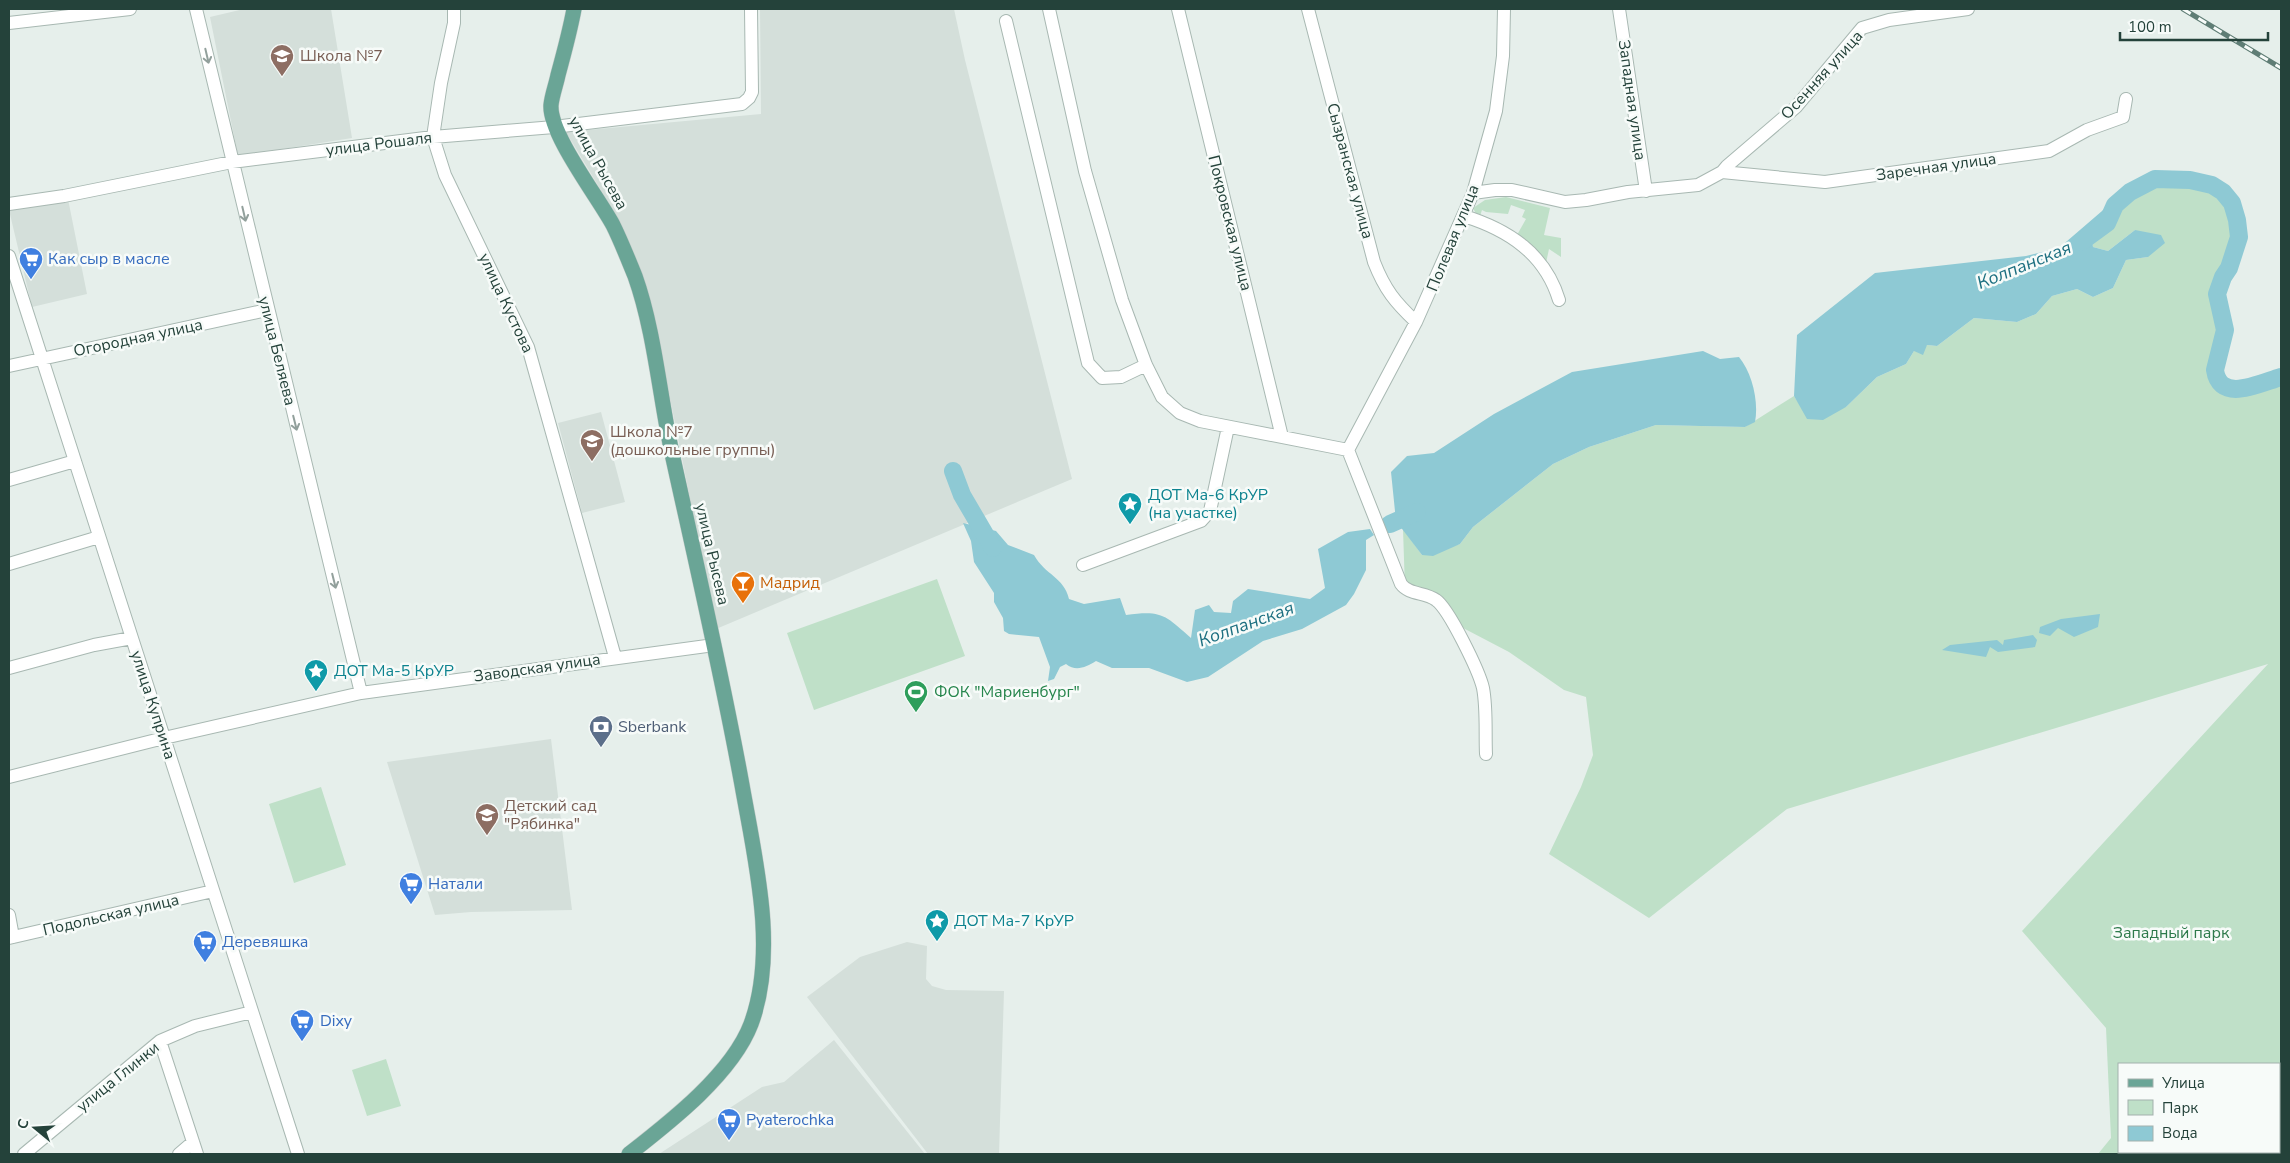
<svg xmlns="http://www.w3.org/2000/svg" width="2290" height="1163" viewBox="0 0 2290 1163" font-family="'Nunito Sans',sans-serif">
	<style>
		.built { fill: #d4dfda }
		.green { fill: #bfe0c8; fill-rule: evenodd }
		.water { fill: #8ec9d4 }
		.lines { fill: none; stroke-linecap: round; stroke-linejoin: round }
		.river { stroke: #8ec9d4; stroke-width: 18 }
		.minor-casing { stroke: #a8b8b2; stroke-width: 14 }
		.major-casing { stroke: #c2cac8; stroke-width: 16 }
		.minor { stroke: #fff; stroke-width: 12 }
		.major { stroke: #6aa596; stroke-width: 15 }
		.rail-casing { stroke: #5f7d75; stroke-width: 5 }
		.rail { stroke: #f7fbf9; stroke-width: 3; stroke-dasharray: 9; stroke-linecap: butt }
		.oneway { stroke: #92a09c }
		.labels { text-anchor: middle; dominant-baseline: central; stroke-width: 5; stroke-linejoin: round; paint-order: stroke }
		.education-label { font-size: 16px; fill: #785e54; stroke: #f7fbf9; text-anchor: start }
		.street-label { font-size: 16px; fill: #24423a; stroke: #f7fbf9 }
		.shop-label { font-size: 16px; fill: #366cbe; stroke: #f7fbf9; text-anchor: start }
		.culture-label { font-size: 16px; fill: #0d838f; stroke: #f7fbf9; text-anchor: start }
		.food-label { font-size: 16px; fill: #c56008; stroke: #f7fbf9; text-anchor: start }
		.leisure-label { font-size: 16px; fill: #27864d; stroke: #f7fbf9; text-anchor: start }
		.service-label { font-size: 16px; fill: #4e5e75; stroke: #f7fbf9; text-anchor: start }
		.park-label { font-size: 16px; fill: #2d7a4b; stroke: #f7fbf9 }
		.water-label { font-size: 18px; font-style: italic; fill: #1c6f80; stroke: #f7fbf9 }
	</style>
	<rect width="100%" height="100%" fill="#e6efeb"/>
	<path class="built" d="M244,9H331L352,138L238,156L210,17Z
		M760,9H954L965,60L1072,479L716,629L658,338L620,222L566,132L761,114Z
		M68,199L87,294L32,307L9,210Z
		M601,412L625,502L582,513L558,423Z
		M551,739L572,910L471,912L435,915L387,762Z
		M907,942L927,946L926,979L932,986L946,990L1004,991L999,1154H928L807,997L860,957Z
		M834,1040L925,1154H659L762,1087L784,1082Z"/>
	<path class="green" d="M2165,178C2198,180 2224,180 2236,216C2240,227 2240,239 2236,250C2232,265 2221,276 2218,291C2215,303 2224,313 2225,325C2226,339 2219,356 2215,370C2220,404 2261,384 2281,377V1154H2098L2111,1138L2106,1028L2022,931L2268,664L1787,809L1649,918L1549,854L1581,787L1593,755L1586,697L1564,690L1509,652L1465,629L1452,620L1436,599L1405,589L1403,529L1422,555L1460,544L1473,527L1553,464L1589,447L1656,425L1745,427L1794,396L1805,413L1846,407L1877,377L1906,364L1914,351L1927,345L1937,346L1974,318L2017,322L2036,314L2052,296L2077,289L2093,297L2113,288L2126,260L2148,257L2135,230L2108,251L2093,247L2092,240C2110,213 2128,180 2165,178ZM2119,1064H2279V1152H2119Z
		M1506,197L1550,208L1544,235L1561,238V257L1549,249L1546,263L1517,235L1526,219L1522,217L1525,210L1511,205L1508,214L1486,212L1482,210L1480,216H1477L1473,208L1485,200Z
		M937,579L965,656L814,710L787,633Z
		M321,787L346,865L294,883L269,804Z
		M386,1059L401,1106L367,1116L352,1070Z"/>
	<path class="water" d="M2109,205H2115L2092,240L2093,247L2108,251L2135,230L2161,235L2165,243L2148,257L2126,260L2113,288L2093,297L2077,289L2052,296L2036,314L2017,322L1974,318L1937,346L1927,345L1923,355L1914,351L1906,364L1877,377L1846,407L1823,420L1807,419L1794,396L1797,335L1875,273L2026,256L2059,248Z
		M1703,351L1720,359L1739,357C1752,373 1759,401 1755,422L1745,427L1656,425L1589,447L1553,464L1473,527L1460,544L1433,556L1422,555L1396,521L1391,472L1407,456L1434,453L1494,414L1572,372Z
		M963,523L996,531L1008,545L1034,555C1045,575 1064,577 1069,599L1084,604L1120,598L1126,615C1162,610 1165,615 1191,638L1195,610L1209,605L1214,612L1231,613L1233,601L1248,589L1310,599L1325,588L1318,549L1348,532L1370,529L1374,535L1366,540V570L1354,594L1346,605L1302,629L1263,641L1208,677L1187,682L1149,668H1112L1096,661C1086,667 1076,672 1066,664L1060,667L1054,679L1048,681L1050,667L1039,637L1009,634L1004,631L1003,618L994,602V593L974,562L971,541Z
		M2100,614L2098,627L2074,637L2058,628L2050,636L2039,633L2040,627L2061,619Z
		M2033,635L2037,640L2035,647L1998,652L1990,647L1986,657L1942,650L1950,645L1997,640L2003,645L2004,640Z"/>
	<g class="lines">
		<path class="river" d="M2081,242L2107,223L2115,205L2130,192L2155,179L2190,180L2212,185L2223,192L2232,203L2237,220L2239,237L2229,268L2223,277L2217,294L2225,330L2215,370C2220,404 2260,383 2281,377
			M953,471L962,495L993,548
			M1390,524L1417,512"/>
		<g class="minor-casing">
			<path id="minor" d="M196,9L361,693
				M454,9V23L441,83L433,137L445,175L528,347L615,657
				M1049,9L1085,171L1122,300L1146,365L1162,397L1180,413L1200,421L1348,450
				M1178,9L1282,437
				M1308,9L1374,262C1385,290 1395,302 1416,322
				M1619,9L1646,191
				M1006,21L1088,363L1102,378L1121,377L1146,365
				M9,23L130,9
				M1722,172L1825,182L2049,151L2087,130L2123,117L2126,99
				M1473,193L1495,190H1512L1565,202L1586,200L1628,192L1698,185L1722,172L1727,166L1796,107L1862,28L1889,20L1968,9
				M9,204L64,196L232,162L433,137L554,127L742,104L749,98L752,92L751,9
				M1464,216C1509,230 1545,254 1559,300
				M9,256L298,1154
				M9,366L267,310
				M1348,450L1416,322L1473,193L1496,111L1503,56L1504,9
				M1348,450L1401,584C1409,595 1425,592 1436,600C1449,609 1479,671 1483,688C1487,709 1485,733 1486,754
				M9,480L75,461
				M9,564L99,537
				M1083,565L1201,521L1210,511L1228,427
				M9,668L94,645L132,638
				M9,777L164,738L361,693L714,645
				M9,915L13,937
				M9,938L213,891
				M160,1041L197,1154
				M24,1154L160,1041L195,1026L252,1012
				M179,1154L193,1142"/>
		</g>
		<g class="major-casing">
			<path id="major" d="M574,9C570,31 564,53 558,75C556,85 552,95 551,105C549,134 598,197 613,225C621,241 628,259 635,276C655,332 660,400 673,458C697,567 722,675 742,785C755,859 778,951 751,1024C732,1074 670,1122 629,1154"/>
		</g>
		<use href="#minor" class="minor"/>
		<use href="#major" class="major"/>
		<g class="rail-casing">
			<path id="rail" d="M2183,9L2281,68"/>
		</g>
		<use href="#rail" class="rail"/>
	</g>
	<defs><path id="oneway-shaft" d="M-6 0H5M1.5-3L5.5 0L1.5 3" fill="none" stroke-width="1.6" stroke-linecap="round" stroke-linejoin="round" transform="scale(1.25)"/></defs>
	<g class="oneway">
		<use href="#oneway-shaft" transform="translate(207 56) rotate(77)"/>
		<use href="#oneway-shaft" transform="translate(244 214) rotate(77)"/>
		<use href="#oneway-shaft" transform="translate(295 423) rotate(76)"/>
		<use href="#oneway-shaft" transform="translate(334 581) rotate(76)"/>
	</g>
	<defs>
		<g id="school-pin" transform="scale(1.25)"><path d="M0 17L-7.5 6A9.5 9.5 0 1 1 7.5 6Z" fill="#8d6e63" stroke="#f7fbf9"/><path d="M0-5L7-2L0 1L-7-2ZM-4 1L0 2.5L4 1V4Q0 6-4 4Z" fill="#fff"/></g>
		<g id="supermarket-pin" transform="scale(1.25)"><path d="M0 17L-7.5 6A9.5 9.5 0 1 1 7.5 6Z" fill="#3f7fe0" stroke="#f7fbf9"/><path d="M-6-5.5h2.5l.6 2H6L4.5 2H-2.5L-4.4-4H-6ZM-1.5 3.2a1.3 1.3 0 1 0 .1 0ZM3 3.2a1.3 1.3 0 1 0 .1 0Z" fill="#fff"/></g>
		<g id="sight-pin" transform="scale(1.25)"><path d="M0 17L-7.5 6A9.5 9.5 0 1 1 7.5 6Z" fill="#0f9aa8" stroke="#f7fbf9"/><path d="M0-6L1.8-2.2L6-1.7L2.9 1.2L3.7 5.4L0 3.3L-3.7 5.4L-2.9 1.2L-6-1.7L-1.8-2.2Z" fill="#fff"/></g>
		<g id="bar-pin" transform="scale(1.25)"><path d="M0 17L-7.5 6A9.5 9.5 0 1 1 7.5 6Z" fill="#e8710a" stroke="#f7fbf9"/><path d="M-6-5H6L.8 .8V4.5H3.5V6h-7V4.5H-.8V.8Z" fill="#fff"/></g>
		<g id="stadium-pin" transform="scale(1.25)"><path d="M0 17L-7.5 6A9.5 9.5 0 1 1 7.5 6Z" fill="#2e9e5b" stroke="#f7fbf9"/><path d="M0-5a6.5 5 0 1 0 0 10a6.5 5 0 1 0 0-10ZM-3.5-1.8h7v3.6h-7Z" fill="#fff"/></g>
		<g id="bank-pin" transform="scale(1.25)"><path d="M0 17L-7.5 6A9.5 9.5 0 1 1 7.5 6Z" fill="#5c6f8a" stroke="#f7fbf9"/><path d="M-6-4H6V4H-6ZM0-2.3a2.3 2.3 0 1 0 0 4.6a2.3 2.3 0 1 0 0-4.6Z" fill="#fff"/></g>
	</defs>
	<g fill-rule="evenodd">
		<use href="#school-pin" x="282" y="56"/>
		<use href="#supermarket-pin" x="31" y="259"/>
		<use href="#school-pin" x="592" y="441"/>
		<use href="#sight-pin" x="1130" y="504"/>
		<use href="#bar-pin" x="743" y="583"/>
		<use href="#sight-pin" x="316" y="671"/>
		<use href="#stadium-pin" x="916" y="692"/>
		<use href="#bank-pin" x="601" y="727"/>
		<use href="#school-pin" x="487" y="815"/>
		<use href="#supermarket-pin" x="411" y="884"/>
		<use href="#sight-pin" x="937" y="921"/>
		<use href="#supermarket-pin" x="205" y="942"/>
		<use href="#supermarket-pin" x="302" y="1021"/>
		<use href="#supermarket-pin" x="729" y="1120"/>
	</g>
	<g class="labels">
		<g class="education-label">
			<text x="300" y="56">Школа №7</text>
			<text x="610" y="432">Школа №7<tspan x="610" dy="18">(дошкольные группы)</tspan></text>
			<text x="504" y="806">Детский сад<tspan x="504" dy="18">"Рябинка"</tspan></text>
		</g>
		<g class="street-label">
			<text transform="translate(1822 75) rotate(-48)">Осенняя улица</text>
			<text transform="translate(1632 100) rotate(82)">Западная улица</text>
			<text transform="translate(379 144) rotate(-7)">улица Рошаля</text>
			<text transform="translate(598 163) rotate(61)">улица Рысева</text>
			<text transform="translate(1936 167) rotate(-8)">Заречная улица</text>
			<text transform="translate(1350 171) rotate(75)">Сызранская улица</text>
			<text transform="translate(1230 223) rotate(76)">Покровская улица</text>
			<text transform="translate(1453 238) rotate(-68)">Полевая улица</text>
			<text transform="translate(506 303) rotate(65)">улица Кустова</text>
			<text transform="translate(138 338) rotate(-12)">Огородная улица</text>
			<text transform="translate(277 351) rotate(76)">улица Беляева</text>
			<text transform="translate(712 554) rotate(77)">улица Рысева</text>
			<text transform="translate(537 668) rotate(-8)">Заводская улица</text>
			<text transform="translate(153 705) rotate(72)">улица Куприна</text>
			<text transform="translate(111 915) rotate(-13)">Подольская улица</text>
			<text transform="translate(118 1077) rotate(-39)">улица Глинки</text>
		</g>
		<g class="shop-label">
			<text x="48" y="259">Как сыр в масле</text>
			<text x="428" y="884">Натали</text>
			<text x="222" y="942">Деревяшка</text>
			<text x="320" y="1021">Dixy</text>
			<text x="746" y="1120">Pyaterochka</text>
		</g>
		<g class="culture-label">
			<text x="1148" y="495">ДОТ Ма-6 КрУР<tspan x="1148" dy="18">(на участке)</tspan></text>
			<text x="334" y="671">ДОТ Ма-5 КрУР</text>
			<text x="954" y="921">ДОТ Ма-7 КрУР</text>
		</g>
		<g class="food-label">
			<text x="760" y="583">Мадрид</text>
		</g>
		<g class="leisure-label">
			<text x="934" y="692">ФОК "Мариенбург"</text>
		</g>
		<g class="service-label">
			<text x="618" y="727">Sberbank</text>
		</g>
		<g class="park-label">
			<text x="2171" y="933">Западный парк</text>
		</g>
		<g class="water-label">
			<text transform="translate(2024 265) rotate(-22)">Колпанская</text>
			<text transform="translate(1246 624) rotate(-20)">Колпанская</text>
		</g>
	</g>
	<rect width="2290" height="1163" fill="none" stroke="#24423a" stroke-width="20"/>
	<rect x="2118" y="1063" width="162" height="90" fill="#f7fbf9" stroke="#a3b1ad"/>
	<rect x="2128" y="1079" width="25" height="8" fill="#6aa596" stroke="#a3b1ad"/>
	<text x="2162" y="1088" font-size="15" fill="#24423a">Улица</text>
	<rect x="2128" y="1100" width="25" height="15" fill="#bfe0c8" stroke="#a3b1ad"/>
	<text x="2162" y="1113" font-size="15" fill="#24423a">Парк</text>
	<rect x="2128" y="1126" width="25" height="15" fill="#8ec9d4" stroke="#a3b1ad"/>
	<text x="2162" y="1138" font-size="15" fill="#24423a">Вода</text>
	<g transform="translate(35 1128) rotate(288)" stroke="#f7fbf9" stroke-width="4" paint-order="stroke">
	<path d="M0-4L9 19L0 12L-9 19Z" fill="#24423a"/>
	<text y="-8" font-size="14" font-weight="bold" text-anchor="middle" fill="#24423a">С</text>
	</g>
	<path d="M2120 32v8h148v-8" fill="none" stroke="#24423a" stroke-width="2.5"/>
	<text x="2128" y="32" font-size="15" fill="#24423a" stroke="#f7fbf9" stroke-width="4" paint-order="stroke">100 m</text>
</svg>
